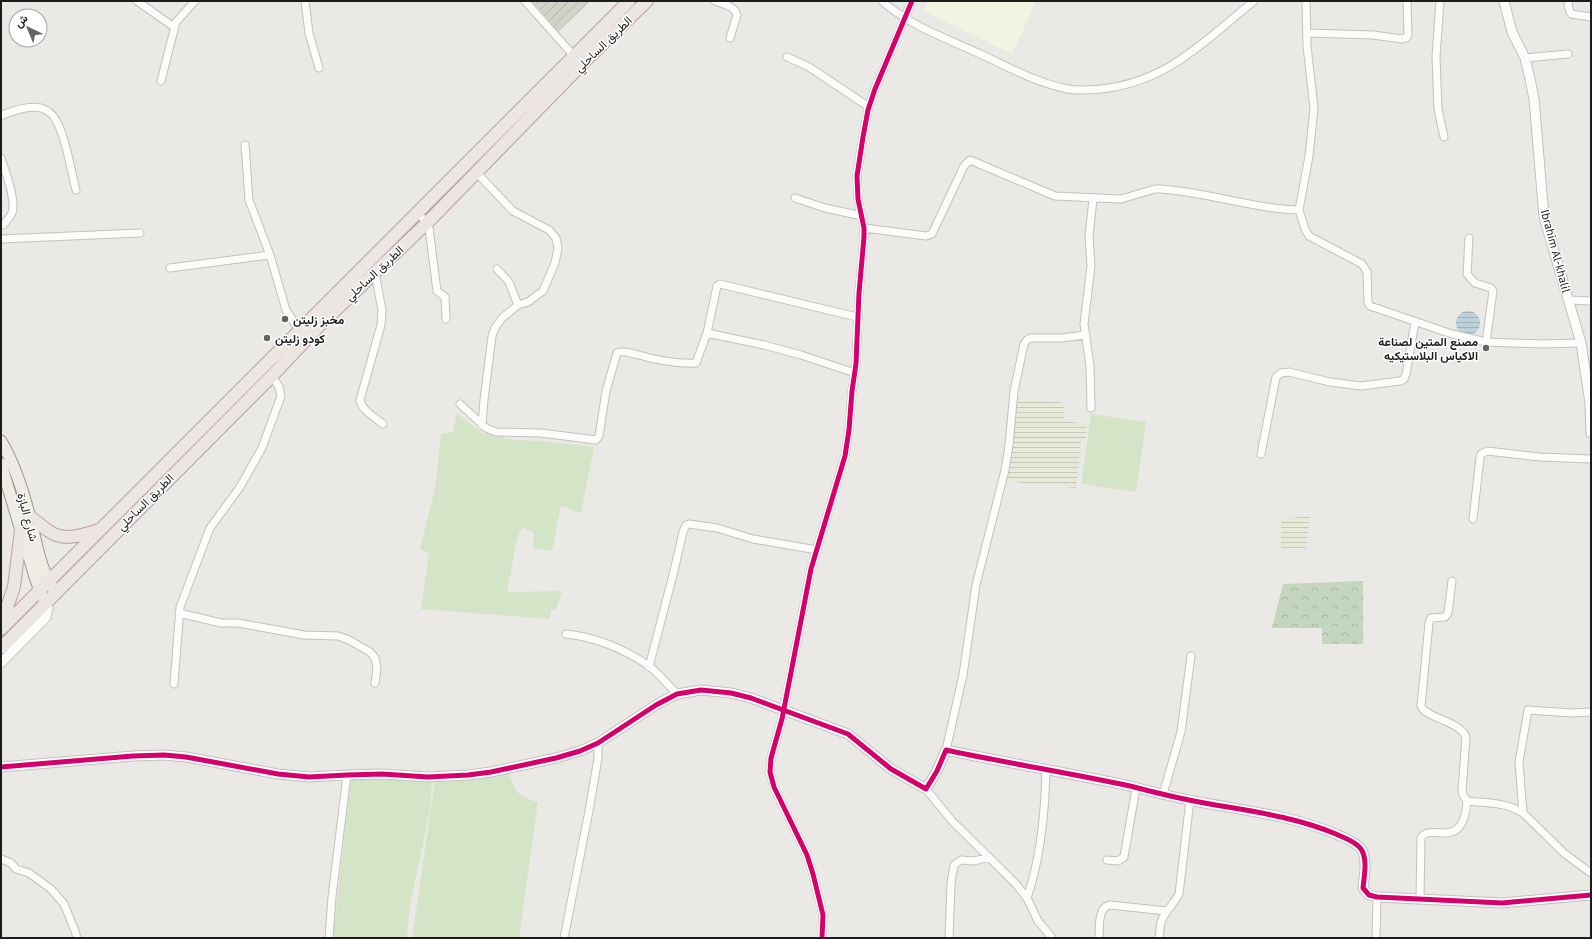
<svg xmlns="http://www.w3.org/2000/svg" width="1592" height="939" viewBox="0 0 1592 939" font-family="'PT Sans',Vazirmatn,sans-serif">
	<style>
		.education { fill: #f2f3e1 }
		.construction { fill: url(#construction-furrows) }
		.farmland { fill: url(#farmland-rules) }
		.grass { fill: #d4e5c7 }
		.forest { fill: url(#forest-crowns) }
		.water { fill: url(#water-rules) }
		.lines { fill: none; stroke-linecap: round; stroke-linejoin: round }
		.minor-casing { stroke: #c1c1bf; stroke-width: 9 }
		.tertiary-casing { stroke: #c1c1bf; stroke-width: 11 }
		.primary-casing { stroke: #9e9885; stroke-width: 13 }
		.trunk-casing { stroke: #bca0a5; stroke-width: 14 }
		.minor { stroke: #fcfcfb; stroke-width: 7 }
		.tertiary { stroke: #fcfcfb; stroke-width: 9 }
		.primary { stroke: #eeece5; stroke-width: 11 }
		.trunk { stroke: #ebe6e2; stroke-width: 12 }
		.cycleway-casing { stroke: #fff; stroke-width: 8 }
		.cycleway { stroke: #d6006c; stroke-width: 5 }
		.poi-dot { fill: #646462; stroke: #fff; stroke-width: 1.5 }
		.labels { text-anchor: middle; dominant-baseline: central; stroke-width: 3; stroke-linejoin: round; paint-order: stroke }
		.street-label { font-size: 12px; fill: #1c1c1c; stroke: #fff }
		.poi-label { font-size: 12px; font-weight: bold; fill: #1c1c1c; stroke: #fff; text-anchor: start }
	</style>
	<defs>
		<pattern id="construction-furrows" width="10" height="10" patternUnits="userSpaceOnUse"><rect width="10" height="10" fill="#d2d2c8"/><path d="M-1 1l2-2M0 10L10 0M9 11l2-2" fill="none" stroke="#b4b4ab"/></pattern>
		<pattern id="farmland-rules" width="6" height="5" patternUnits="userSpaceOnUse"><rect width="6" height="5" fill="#e7e9d9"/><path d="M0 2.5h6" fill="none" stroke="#c6c7ba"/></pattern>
		<pattern id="forest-crowns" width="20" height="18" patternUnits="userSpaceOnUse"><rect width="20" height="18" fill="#c4d6bd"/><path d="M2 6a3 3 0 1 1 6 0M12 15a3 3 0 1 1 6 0" fill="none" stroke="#a8b7a2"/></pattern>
		<pattern id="water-rules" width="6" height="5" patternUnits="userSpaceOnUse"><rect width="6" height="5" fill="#bcd1da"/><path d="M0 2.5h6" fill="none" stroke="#a1b3ba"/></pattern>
	</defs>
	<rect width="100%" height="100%" fill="#eae9e5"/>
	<path class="education" d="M929,1H1036L1012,54L924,11Z"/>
	<path class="construction" d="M532,1H590L558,32Z"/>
	<path class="farmland" d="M1014,397L1065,403L1063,421L1087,424L1086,437L1081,442L1076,488L1004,481Z
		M1310,516L1306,548H1281V519Z"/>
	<path class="grass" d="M457,413L482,433L515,440L544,441L594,447L581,513L561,506L552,551L533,548L534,533L522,527L517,539L507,592L562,591L556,609L551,610L550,619L421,609L429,554L420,549L435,489L441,434L453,432Z
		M1091,414L1146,422L1136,492L1081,484Z
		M508,772C515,792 517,796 538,802L519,938H412L435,781Z
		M351,777L432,780L430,808L410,907L407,938H333Z"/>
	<path class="forest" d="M1363,581V644H1322V628H1272L1283,584Z"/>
	<path class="water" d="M1456 323a12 12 0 1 1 24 0a12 12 0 1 1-24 0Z"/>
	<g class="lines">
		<g class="minor-casing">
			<path id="minor" d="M137,1L174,27
				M305,1L309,33L319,68
				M525,1L573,55
				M715,1C723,4 735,6 737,15L730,38
				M882,1C910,26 946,38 980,54C1009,67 1036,83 1068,89C1078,91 1090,90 1101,89C1168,82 1204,41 1254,1
				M1306,1L1307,46L1314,108L1309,156L1299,210L1305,229L1309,236L1362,264L1367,272L1368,303L1370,306L1452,334L1486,342L1543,344L1581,343
				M1440,1L1436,57L1438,109L1444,137
				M1569,1L1568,6L1571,14L1591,17
				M1307,33L1373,35L1402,39L1406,38L1408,35L1407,1
				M787,57L809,67L869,107
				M1525,58L1568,54
				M161,81L176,22L195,1
				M1,116L2,115C13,111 29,105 41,108C48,110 54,116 57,122C66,138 71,171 76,190
				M245,145L249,200L270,255L286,310L299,330
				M1,158C5,171 18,203 11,215C9,219 5,222 3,225H1
				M476,172L513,211L549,230L556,238L558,248L555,263L543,291L528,302L518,305L502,318L495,328L492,336L484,400L482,425
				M795,198L825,208L862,216
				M418,213L427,223L429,228L437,291L445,297L446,319
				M864,228L926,236L932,234L964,166L970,160L1055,196L1121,199L1155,189H1161C1207,192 1254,209 1299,210
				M1469,238L1467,274L1475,283L1491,288L1493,291L1486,342
				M1,239L140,233
				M170,268L270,255
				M497,269L509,282L518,305
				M375,273L382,310L381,325L360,400C362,411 375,417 383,424
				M1569,300L1591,301
				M707,333L764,345L801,355L855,373
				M460,404L486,428L496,432L541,433L596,440L599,436L606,391L617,353C623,350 629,353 635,354C655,360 675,364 696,363L707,333L717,286L720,284L857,317
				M1091,408L1090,366L1084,324L1091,266L1089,237L1093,199
				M1261,454L1276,377L1281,373L1289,372L1330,382L1361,386L1400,381L1404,379L1406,374L1415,322
				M1473,519L1480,458L1481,454L1487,451L1540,457L1591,459
				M1452,581L1448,613L1445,617L1431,618L1429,623L1421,706C1425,718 1458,720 1466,737L1462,791L1463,795L1467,801C1487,803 1506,802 1523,813L1565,854L1591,873
				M179,613L221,623H238L304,635L338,636L349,640L370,652L375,658L377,668L375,683
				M566,634C595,637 625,649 649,666C659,674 668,685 677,694
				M649,667L674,571L683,532L686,525L689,524L717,528L753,539L817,550
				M174,684L180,607L210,528L240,487L262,448L281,396L279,387L272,376
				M946,750L963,675L976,585L1005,470L1009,445L1014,391L1024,344L1027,340L1031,338H1061L1086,335
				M926,789L952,821L1016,884L1027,898L1038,921L1052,938
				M1163,794L1181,732L1191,656
				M1523,813L1519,762L1528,710L1572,713L1591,712
				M1,859L11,863L16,869L29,873L51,889L64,904L75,931L77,938
				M1107,860L1118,861L1124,857L1136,788
				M1027,898C1041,858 1045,812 1046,770
				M1420,899L1421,838C1430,821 1463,854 1467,801
				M329,938L332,897L347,775
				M564,938L589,811L598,758V743
				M822,938L823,915L813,874L807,855L774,787L770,772L771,758L782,719L811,569L845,456L849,430L852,391L856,364L859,293L864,237V228L858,199L857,176L863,137L868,110L875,89L912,1
				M949,938L951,883L954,865L961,860L974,861L989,857
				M1099,938C1100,927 1097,908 1110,905L1167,911
				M1159,938C1160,933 1160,927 1161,922C1165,911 1174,904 1179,894L1190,800
				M1376,938L1377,897"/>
		</g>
		<g class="tertiary-casing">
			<path id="tertiary" d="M1504,1L1512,32L1525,58L1530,79L1534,99L1544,217L1581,343L1590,403L1591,433
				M1,663L46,617L48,608L46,603
				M1,767L133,756L164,755L186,757L278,774L309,777L347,775L382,774L428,777L468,775L491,772L556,758L580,751L598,743L656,705L677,694L701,690L731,693L751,698L848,734L891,769L926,789L937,771L946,750C1007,763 1069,773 1130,786C1149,791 1169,796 1189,800C1238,810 1288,814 1336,834C1344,838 1355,841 1361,849C1368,859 1364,877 1363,888L1369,895L1377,897L1502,903L1591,895"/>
		</g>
		<g class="primary-casing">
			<path id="primary" d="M1,441C17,468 26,500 33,530C39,555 41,570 56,593
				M1,464L35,577L40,591L46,603"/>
		</g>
		<g class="trunk-casing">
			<path id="trunk" d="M29,516C38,522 46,531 56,535C69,540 86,534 99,530
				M1,625L14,587L21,530
				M1,629L629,1
				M1,648L272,376L320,325L427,223L586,60L647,1"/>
		</g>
		<use href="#minor" class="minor"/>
		<use href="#tertiary" class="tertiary"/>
		<use href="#primary" class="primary"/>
		<use href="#trunk" class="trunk"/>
		<g class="cycleway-casing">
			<path id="cycleway" d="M1,767L133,756L164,755L186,757L278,774L309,777L347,775L382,774L428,777L468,775L491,772L556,758L580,751L598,743L656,705L677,694L701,690L731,693L751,698L848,734L891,769L926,789L937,771L946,750C1007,763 1069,773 1130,786C1149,791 1169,796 1189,800C1238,810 1288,814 1336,834C1344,838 1355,841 1361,849C1368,859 1364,877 1363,888L1369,895L1377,897L1502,903L1591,895
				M822,938L823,915L813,874L807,855L774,787L770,772L771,758L782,719L811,569L845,456L849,430L852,391L856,364L859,293L864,237V228L858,199L857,176L863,137L868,110L875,89L912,1"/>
		</g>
		<use href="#cycleway" class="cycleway"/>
	</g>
	<g class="poi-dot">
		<circle cx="285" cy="319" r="4"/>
		<circle cx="267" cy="338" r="4"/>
		<circle cx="1486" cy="348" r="4"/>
	</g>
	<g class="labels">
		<g class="street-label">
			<text transform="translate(603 44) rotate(-44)">الطريق الساحلي</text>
			<text transform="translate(1556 251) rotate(75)">Ibrahim Al-khalil</text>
			<text transform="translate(374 273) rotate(-43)">الطريق الساحلي</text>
			<text transform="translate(145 502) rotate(-45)">الطريق الساحلي</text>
			<text transform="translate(28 517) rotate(75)">شارع البازة</text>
		</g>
		<g class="poi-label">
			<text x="293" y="319">مخبز زليتن</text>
			<text x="275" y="338">كودو زليتن</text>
			<text x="1478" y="341" text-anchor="end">مصنع المتين لصناعة<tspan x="1478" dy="14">الاكياس البلاستيكيه</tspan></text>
		</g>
	</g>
	<rect width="1592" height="939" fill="none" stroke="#1c1c1c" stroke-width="4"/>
	<g transform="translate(28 28) rotate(316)"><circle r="19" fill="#ffffff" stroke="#a4a4a4"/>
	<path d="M0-3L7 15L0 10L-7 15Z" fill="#646462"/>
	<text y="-6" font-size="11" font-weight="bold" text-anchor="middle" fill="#1c1c1c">ش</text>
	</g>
</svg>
